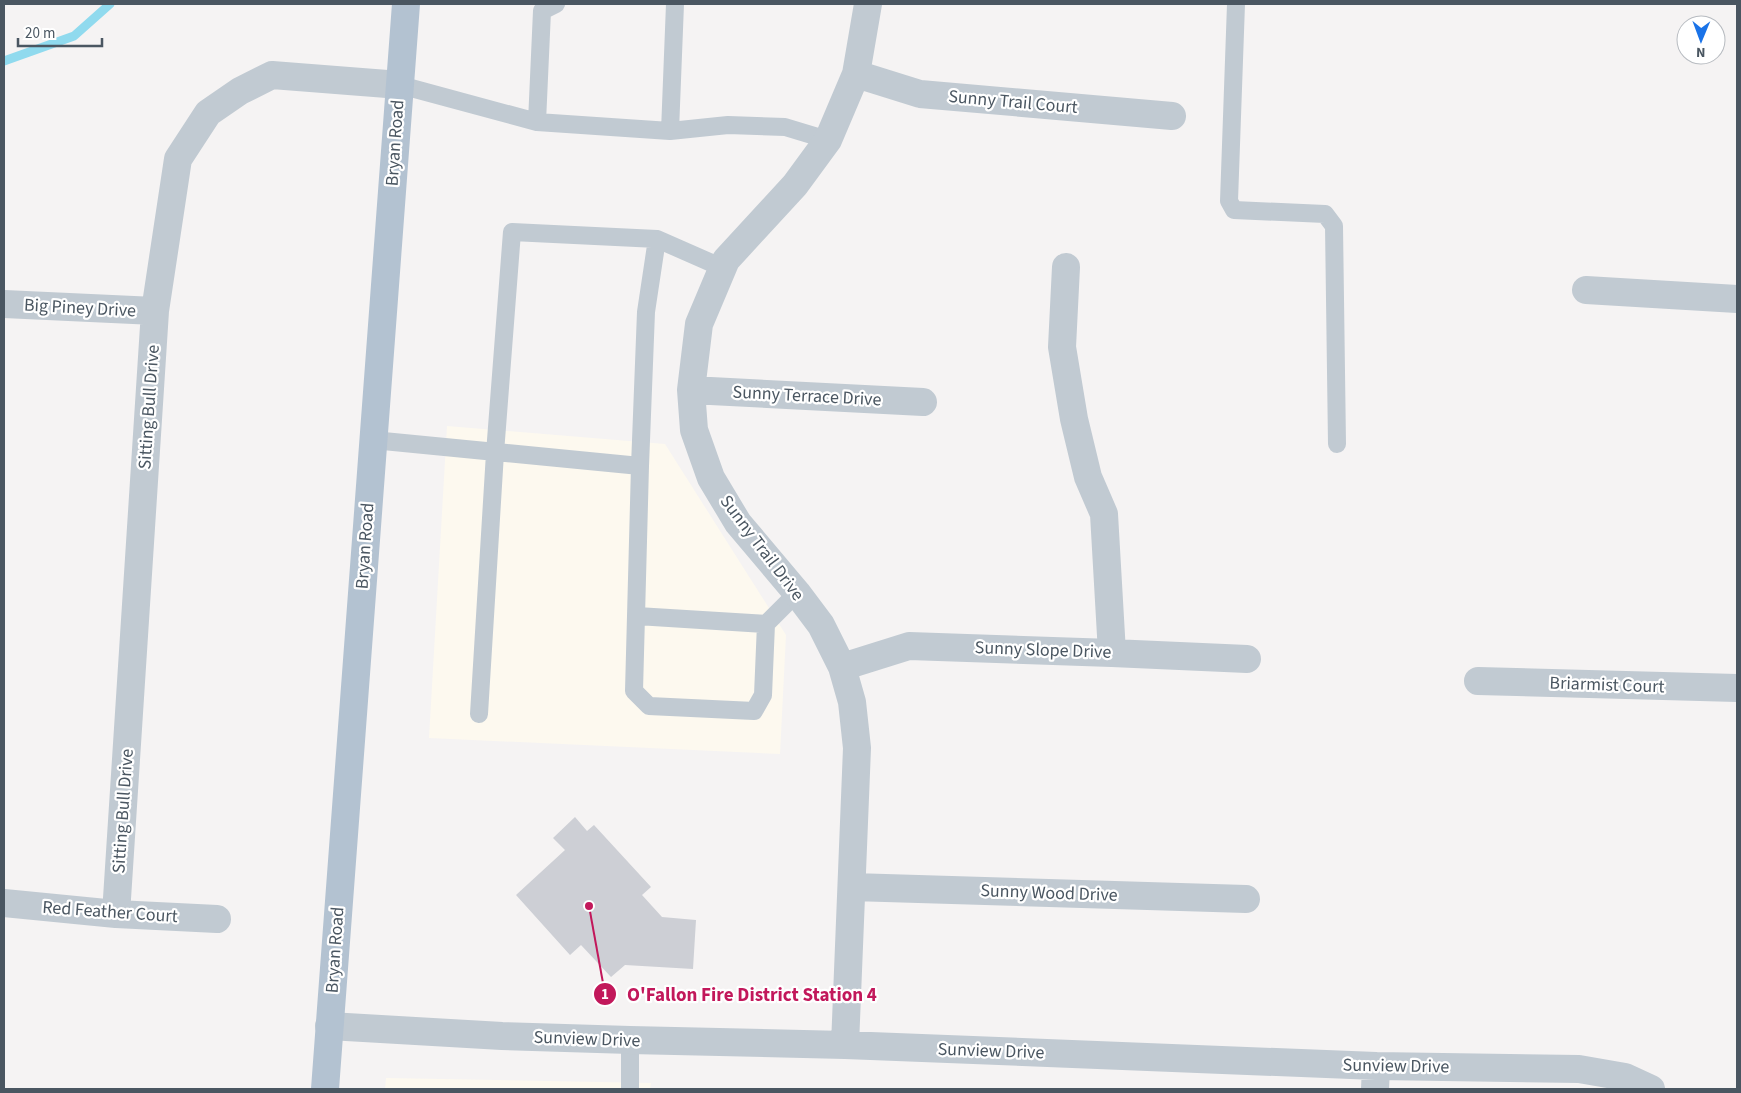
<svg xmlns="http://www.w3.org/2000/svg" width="1741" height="1093" viewBox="0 0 1741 1093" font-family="'Source Sans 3',sans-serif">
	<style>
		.commercial { fill: #fdf9ef }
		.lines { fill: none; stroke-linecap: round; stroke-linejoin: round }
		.stream { stroke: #90daee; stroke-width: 9 }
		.building { fill: #cdcfd5 }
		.lane { stroke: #c1cad2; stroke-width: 18 }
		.street { stroke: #c1cad2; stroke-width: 28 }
		.primary { stroke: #b3c2d1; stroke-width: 28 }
		.labels { text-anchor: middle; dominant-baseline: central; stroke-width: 4.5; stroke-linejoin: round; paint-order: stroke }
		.street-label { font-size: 18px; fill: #4a5661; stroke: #fff }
		.leader { fill: none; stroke: #c2185b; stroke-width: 2 }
		.callout-dot { fill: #c2185b; stroke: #fff; stroke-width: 2 }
		.mark-label { font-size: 15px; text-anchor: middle; font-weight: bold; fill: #fff }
		.callout-label { font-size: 19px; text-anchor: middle; font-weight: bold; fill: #c2185b; stroke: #fff; stroke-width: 4.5; stroke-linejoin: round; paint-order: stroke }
	</style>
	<rect width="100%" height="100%" fill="#f5f3f3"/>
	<path class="commercial" d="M447,426L665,444L786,635L780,754L429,738Z
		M386,1078L651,1083L650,1089H385Z"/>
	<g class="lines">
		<path class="stream" d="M4,61L74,36L110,4"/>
	</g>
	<path class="building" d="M575,817L587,831L594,825L651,887L642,895L662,917L696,920L693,969L625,965L611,977L581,945L570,955L516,895L565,850L553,838Z"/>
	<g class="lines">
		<path class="lane" d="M1236,4L1229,201L1234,210L1325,214L1334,226L1337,444
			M400,85L537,122L670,131L728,125L785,127L828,140
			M537,122L542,11L556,4
			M670,131L675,4
			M373,440L640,466L634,691L649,706L754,711L763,695L766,624L797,593
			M640,466L646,312L657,239
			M637,616L766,624
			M479,714L495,453L512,232L657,239L723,268
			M630,1089V1040"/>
		<path class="street" d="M856,74L920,94L1172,116
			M1066,267L1062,347L1074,419L1088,477L1104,514L1112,653
			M1586,290L1737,299
			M4,304L155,311
			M691,390L923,402
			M842,667L909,646L1112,653L1247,659
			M1478,681L1737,688
			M852,887L1246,899
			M4,903L116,914L217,919
			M116,914L155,311L178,159L208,113L240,91L272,75L400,85
			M329,1026L502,1036L630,1040L845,1045L1376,1066L1579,1069L1625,1077L1651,1089
			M845,1045L857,748L852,702L842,667L821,625L797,593L738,523L711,478L694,430L691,390L699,324L726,260L795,185L828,140L856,74L868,4
			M1375,1089L1376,1066"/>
		<path class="primary" d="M325,1089L406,4"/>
	</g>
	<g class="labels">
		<g class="street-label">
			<text transform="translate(1013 102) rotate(5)">Sunny Trail Court</text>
			<text transform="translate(395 143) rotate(-86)">Bryan Road</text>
			<text transform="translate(80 308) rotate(3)">Big Piney Drive</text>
			<text transform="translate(807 396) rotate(3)">Sunny Terrace Drive</text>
			<text transform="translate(149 407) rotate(-86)">Sitting Bull Drive</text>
			<text transform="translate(365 546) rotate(-86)">Bryan Road</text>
			<text transform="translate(762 548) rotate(53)">Sunny Trail Drive</text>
			<text transform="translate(1043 650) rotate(2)">Sunny Slope Drive</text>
			<text transform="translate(1607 685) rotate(2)">Briarmist Court</text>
			<text transform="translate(123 811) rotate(-86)">Sitting Bull Drive</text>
			<text transform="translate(1049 893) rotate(2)">Sunny Wood Drive</text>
			<text transform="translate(110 912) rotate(4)">Red Feather Court</text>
			<text transform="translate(335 950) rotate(-86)">Bryan Road</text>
			<text transform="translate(587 1039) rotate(2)">Sunview Drive</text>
			<text transform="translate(991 1051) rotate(2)">Sunview Drive</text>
			<text transform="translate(1396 1066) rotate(1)">Sunview Drive</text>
		</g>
	</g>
	<path class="leader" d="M589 906L605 994"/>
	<g class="callout-dot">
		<circle cx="589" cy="906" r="5"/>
		<circle cx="605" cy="994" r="12"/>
	</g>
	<g class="mark-label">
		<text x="605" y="999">1</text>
	</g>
	<g class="callout-label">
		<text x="752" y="1001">O'Fallon Fire District Station 4</text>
	</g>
	<rect width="1741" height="1093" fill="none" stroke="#4a5661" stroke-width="10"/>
	<g transform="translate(1701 40) rotate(181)"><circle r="24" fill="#ffffff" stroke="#b7bbc0"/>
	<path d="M0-4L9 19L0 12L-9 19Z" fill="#1a73e8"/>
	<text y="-8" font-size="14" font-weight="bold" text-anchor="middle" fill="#4a5661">N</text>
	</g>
	<path d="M18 38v8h84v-8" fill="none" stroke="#4a5661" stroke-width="2.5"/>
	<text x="25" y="38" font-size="15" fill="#4a5661" stroke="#ffffff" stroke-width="4" paint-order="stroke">20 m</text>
</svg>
